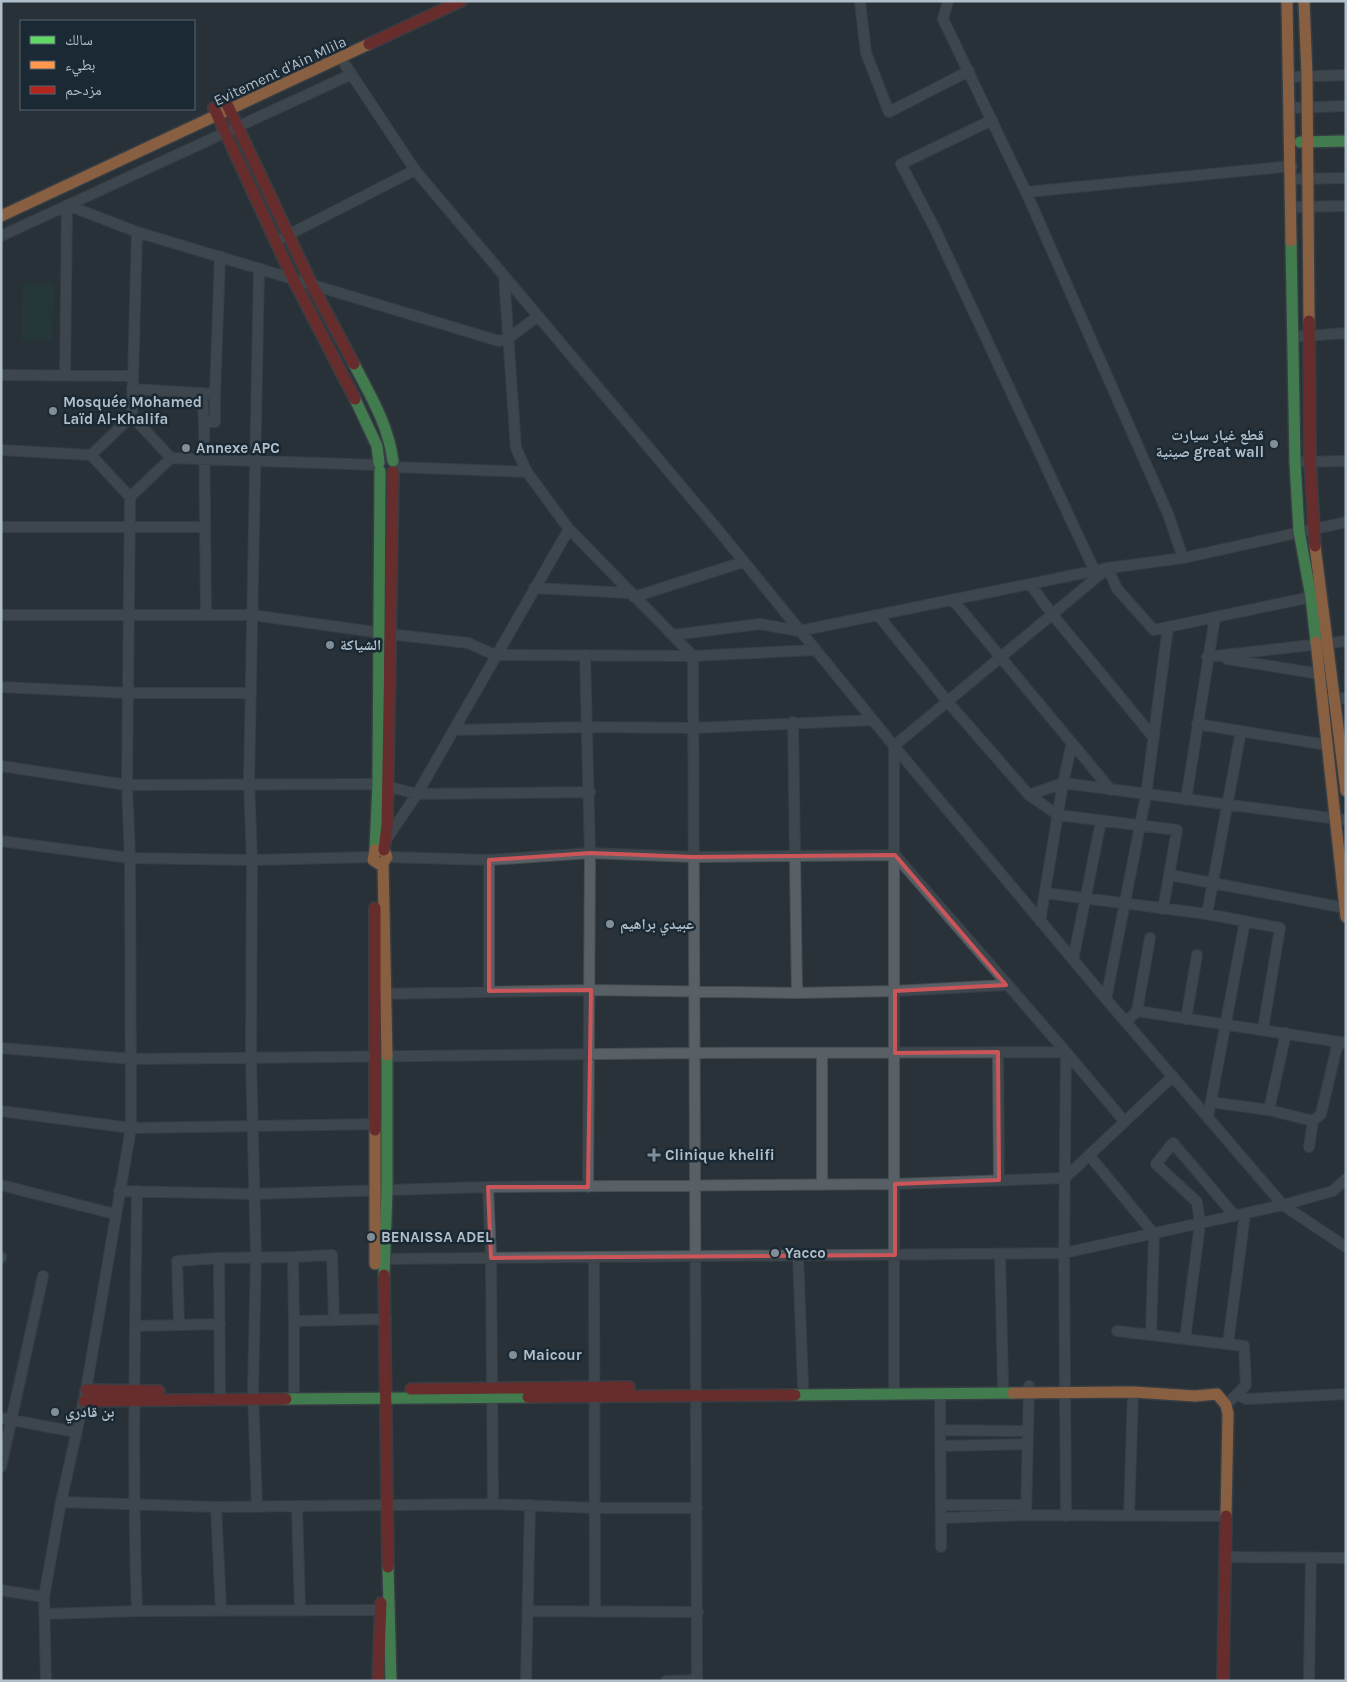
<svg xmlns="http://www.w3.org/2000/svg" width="1347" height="1682" viewBox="0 0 1347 1682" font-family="Karla,'Noto Naskh Arabic',sans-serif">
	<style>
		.green { fill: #243e3d }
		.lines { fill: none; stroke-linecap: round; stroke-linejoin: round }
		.street-casing { stroke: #474e53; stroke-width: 12 }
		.fast-casing { stroke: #474e53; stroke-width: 14 }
		.slow-casing { stroke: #474e53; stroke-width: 14 }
		.jam-casing { stroke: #474e53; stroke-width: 14 }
		.street { stroke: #586066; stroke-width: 10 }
		.fast { stroke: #63d668; stroke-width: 11 }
		.slow { stroke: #ff974d; stroke-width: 11 }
		.jam { stroke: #b3261e; stroke-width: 11 }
		.marked { fill: none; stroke: #cb5559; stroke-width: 4; stroke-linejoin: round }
		.poi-dot { fill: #818e97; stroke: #1b2934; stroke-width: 2 }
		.labels { text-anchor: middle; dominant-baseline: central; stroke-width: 5; stroke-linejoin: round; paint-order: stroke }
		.street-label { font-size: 15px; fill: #b1bfca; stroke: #1b2934 }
		.poi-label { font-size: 15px; font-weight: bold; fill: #b1bfca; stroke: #1b2934; text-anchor: start }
	</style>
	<rect width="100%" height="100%" fill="#283238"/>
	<path class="green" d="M23,283L54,284L52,341L22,340Z"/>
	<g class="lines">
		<g class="street-casing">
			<path id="street" d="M860,1L866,53L889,112L969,71
				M948,1L943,19L1026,192L1168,514L1183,558
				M338,54L415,170L719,531L894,746L1106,999L1283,1205L1346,1247
				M1290,77L1346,75
				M1290,108L1346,106
				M992,120L901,164L935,229L1097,576
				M1292,179L1346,178
				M1026,192L1292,166
				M1292,207L1346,206
				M1,236L352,74
				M282,238L415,170
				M504,276L516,448L527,472L569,529L693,656L697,1681
				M1293,337L1346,333
				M1,375L133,376
				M65,375L67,205L137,232L499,341L509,338L538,316
				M132,389L215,394L220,256
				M202,393L204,422H215V394
				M132,416L137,232
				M204,422L206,614
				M1,450L91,455
				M171,458L378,465
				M1295,462L1346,461
				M395,467L527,472
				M1,527H205
				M1030,584L1052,614L1154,738
				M534,588L629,593
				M634,597L743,562
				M953,600L1111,790
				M1,615H252L389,634L468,643L495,655L693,656L815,650
				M878,615L947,701L1029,795L1058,815L1177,830L1163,909
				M673,635L760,624L799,631L1108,568L1183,558L1346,522
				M585,655L590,853L588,1187
				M1207,657L1346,641
				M1227,659L1320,674
				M1,687L128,693H251
				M1329,699L1346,698
				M793,722L797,993
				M1197,724L1327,745
				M454,730L588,727L694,728L872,720
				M1,766L127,785L378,784L417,794L590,792
				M1029,795L1063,783L1346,820
				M1186,800L1215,617
				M386,840L417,794L569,529
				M1,841L130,858L252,860L372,857
				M387,857L489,860L590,853L694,857L895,855L1066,1052L1064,1253L1066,1516
				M489,860V991
				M1170,875L1346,908
				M1045,893L1207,914L1280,928L1263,1029
				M1207,914L1241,731
				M1040,921L1063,783L1072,743
				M1073,960L1101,821
				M380,994L591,990L797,993L895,991L1006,985
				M1106,999L1146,795L1168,627
				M1137,1011L1346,1043
				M1186,1019L1197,955
				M1126,1022L1137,1011L1150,938
				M1,1048L132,1059L694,1053L1066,1052L1125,1122
				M998,1052L999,1180
				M1211,1102L1269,1110L1313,1121
				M1269,1110L1286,1033
				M1,1111L131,1128L382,1124
				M1208,1117L1245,921
				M1309,1147L1313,1121L1321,1114L1338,1042
				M1089,1155L1154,1234L1151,1335
				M1,1185L115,1214
				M822,1185V1053
				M488,1187L491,1258L493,1504
				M119,1191L254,1194L488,1187L895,1184L1065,1178L1173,1076
				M1000,1254L1003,1386
				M798,1255L803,1386
				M1,1257V1258
				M594,1257L595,1611
				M219,1258L220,1400
				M378,1259L1064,1253L1283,1205L1333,1191L1346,1179
				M294,1321L293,1257L332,1255L334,1320
				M179,1324L177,1261L219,1258L293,1257
				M135,1326L220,1324
				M1117,1331L1244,1346L1246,1385L1226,1405
				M1185,1339L1200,1224L1197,1202L1156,1164L1173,1143L1235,1216
				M1228,1344L1245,1214
				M894,1386V746L1108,568L1117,589L1154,630L1311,597
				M1029,1386L1026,1515L1226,1516
				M294,1390V1321L386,1319
				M940,1394L941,1547
				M1237,1394L1246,1399L1346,1394
				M1,1418L76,1432
				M941,1430L1028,1431
				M942,1446L1028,1444
				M1,1467L43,1276
				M61,1502L216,1507L493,1504L595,1508H697
				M942,1505H1026
				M216,1507L221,1610
				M257,1507L253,1391L256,1257L251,1059L252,860L249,783L259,268
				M297,1507L300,1610
				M1129,1516L1133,1392
				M942,1518L1026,1515
				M1225,1557L1346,1558
				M1,1590L44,1597
				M137,1611C132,1471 135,1331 137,1191
				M527,1611L698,1612
				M44,1614L137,1611L386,1610
				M46,1681L44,1597L61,1502L86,1390L131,1128L130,858L127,785L130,497L91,455L132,416L171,458L130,497
				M526,1681L530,1505
				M666,1681L697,1680
				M1309,1681L1311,1558"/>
		</g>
		<g class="fast-casing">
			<path id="fast" d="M1300,142L1346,141
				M1291,241L1295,462L1299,531L1311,597L1316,642
				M354,364C371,397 388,424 393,461
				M355,399L377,446L379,463
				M375,850L378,784L380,471
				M384,1275L387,1190V1055
				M795,1395L1013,1393
				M286,1399L528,1397
				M388,1567L391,1681"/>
		</g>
		<g class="slow-casing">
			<path id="slow" d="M1287,1L1291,241
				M1304,1L1307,76L1309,321
				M1,216L369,44
				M1315,546L1346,791
				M1316,642L1346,917
				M383,863L379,864L373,860L375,850H384L387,857L383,863L387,1055
				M375,1130V1264
				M1013,1393L1133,1392L1195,1396L1217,1394L1226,1405L1228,1414L1226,1516"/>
		</g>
		<g class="jam-casing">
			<path id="jam" d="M369,44L461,1
				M226,102L312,285L354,364
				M214,108L292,277L355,399
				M1309,321L1310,462L1315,546
				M384,850L387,826L393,472
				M375,908V1130
				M384,1275L388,1567
				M411,1389L629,1387
				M86,1390L159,1391
				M528,1397L795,1395
				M84,1401L286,1399
				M378,1681L381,1603
				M1223,1681L1226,1516"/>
		</g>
		<use href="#street" class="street"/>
		<use href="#fast" class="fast"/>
		<use href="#slow" class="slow"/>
		<use href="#jam" class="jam"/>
	</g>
	<path d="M0 0H1347V1682H0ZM590,853L694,857L895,855L1006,985L895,991V1053L998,1052L999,1180L895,1184V1255L491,1258L488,1187H588L591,990L489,991V860Z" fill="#283238" fill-opacity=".55" fill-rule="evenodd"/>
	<path class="marked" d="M590,853L694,857L895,855L1006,985L895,991V1053L998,1052L999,1180L895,1184V1255L491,1258L488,1187H588L591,990L489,991V860Z"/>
	<g class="poi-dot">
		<circle cx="53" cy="411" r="5"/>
		<circle cx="1274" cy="444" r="5"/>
		<circle cx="186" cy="448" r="5"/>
		<circle cx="330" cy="645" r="5"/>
		<circle cx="610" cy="924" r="5"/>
		<path d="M651.5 1147.5h5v5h5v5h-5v5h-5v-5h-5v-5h5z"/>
		<circle cx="371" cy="1237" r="5"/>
		<circle cx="775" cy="1253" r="5"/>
		<circle cx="513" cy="1355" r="5"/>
		<circle cx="55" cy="1412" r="5"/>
	</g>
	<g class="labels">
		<g class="street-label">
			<text transform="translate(280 71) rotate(-25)">Evitement d'Ain Mlila</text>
		</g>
		<g class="poi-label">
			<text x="63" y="402">Mosquée Mohamed<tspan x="63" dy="17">Laïd Al-Khalifa</tspan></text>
			<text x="1264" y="435" text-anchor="end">قطع غيار سيارت<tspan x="1264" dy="17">صينية great wall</tspan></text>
			<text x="196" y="448">Annexe APC</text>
			<text x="340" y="645">الشياكة</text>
			<text x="620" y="924">عبيدي براهيم</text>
			<text x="665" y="1155">Clinique khelifi</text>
			<text x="381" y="1237">BENAISSA ADEL</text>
			<text x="785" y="1253">Yacco</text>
			<text x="523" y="1355">Maicour</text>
			<text x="65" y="1412">بن قادري</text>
		</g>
	</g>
	<rect width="1347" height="1682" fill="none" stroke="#b1bfca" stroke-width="5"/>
	<rect x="20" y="20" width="175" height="90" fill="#1b2934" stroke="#576570"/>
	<rect x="30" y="36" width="25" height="8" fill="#63d668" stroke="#576570"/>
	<text x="65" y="45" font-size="15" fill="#b1bfca">سالك</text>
	<rect x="30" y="61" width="25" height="8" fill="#ff974d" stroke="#576570"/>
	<text x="65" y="70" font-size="15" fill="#b1bfca">بطيء</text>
	<rect x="30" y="86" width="25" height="8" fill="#b3261e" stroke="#576570"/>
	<text x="65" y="95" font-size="15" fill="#b1bfca">مزدحم</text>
</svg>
